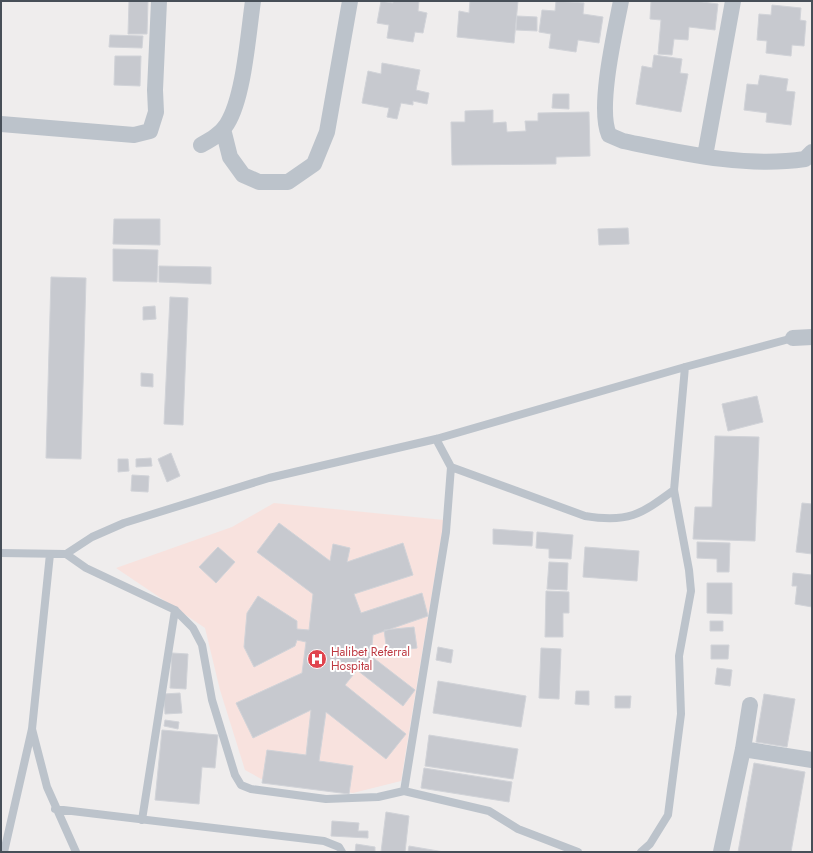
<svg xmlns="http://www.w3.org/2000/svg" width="813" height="853" viewBox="0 0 813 853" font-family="Jost,sans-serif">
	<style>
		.medical { fill: #f8e2de }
		.building { fill: #c7c9cf; stroke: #d1d3d8 }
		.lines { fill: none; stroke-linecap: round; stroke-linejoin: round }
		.lane { stroke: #bcc3cb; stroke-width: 8 }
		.street { stroke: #bcc3cb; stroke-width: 16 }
		.labels { text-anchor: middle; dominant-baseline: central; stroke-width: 4; stroke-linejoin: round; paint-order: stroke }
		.health-label { font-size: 12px; fill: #be3a42; stroke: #fff; text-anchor: start }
	</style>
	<rect width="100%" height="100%" fill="#efeded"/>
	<path class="medical" d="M274,503L444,520L401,781L353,793L263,780L245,770L220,690L205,628L116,568L232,527Z"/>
	<path class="building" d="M129,1H148L147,34H128Z
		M381,1L393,3V1H419L418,11L427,13L423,33L415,32L413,42L387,38L389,25L377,23Z
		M470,1H518L514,43L457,37L459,11L469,13Z
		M556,1L584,3L583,14L603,17L599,43L578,40L576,52L549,48L551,34L539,32L542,10L555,11Z
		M651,1H694L718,4L715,30L689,27L688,40L674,39L672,55L658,54L661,20L650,19Z
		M772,5L801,8L800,20L806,21L804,46L792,45L791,56L766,53L767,41L757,40L759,14L771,15Z
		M517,16L537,17V31L516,30Z
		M110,35L143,36L142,48L109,47Z
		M654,55L682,59L680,73L688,74L681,112L636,104L642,66L652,68Z
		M115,56H141L140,86L114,85Z
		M382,63L420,70L416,90L429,93L427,104L413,101V105L401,103L397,119L387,117L389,108L362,103L368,71L381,74Z
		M760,75L788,79L786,91L795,92L791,125L766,122L767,113L744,110L747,84L758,85Z
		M553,94H569V109L552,108Z
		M493,110V123L506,122L507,132L526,131L525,121H538V113L589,112L590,156L556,157V164L452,165L451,122H465V111Z
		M114,219H160V245L113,244Z
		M628,228L629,244L599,245L598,229Z
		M113,249L158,250L157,282L113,281Z
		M159,266L211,267V284L159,282Z
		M51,277L86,278L81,459L46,458Z
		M170,297L188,298L183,425L164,424Z
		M155,306L156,319L143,320V307Z
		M141,373L153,374V387L141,386Z
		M757,396L763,422L728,431L722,404Z
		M715,436L759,437L755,541L693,539L695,507H712Z
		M171,453L180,476L167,482L158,459Z
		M151,458L152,466L136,467V459Z
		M118,459H128L129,471L118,472Z
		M132,475L149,476L148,492L131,491Z
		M802,503L812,504V554L796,552Z
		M279,523L330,561L333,544L350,548L347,562L403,543L413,575L354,594L361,613L422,593L428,616L373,635L371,656L415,690L403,706L357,670L345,685L406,734L386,759L326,712L319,761L353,766L349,794L262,783L267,750L306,755L311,710L253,738L236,703L302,673L306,642L297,640L295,646L254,667L244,647L247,613L258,596L297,621V629L309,630L313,594L257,552Z
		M493,529L533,532L532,546L493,544Z
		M537,532L573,535L571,559L549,558V549L536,548Z
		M697,542L730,543L729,572H717V559L697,558Z
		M218,547L235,562L216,583L199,567Z
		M585,547L639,551L637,581L583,577Z
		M549,562L568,563L567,590L547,589Z
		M793,573L812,575V607L795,604L797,586H792Z
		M707,583H732V614L707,613Z
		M546,591L569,592V613H563V637H545Z
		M710,621H723V631H710Z
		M414,627L417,648L387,652L384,630Z
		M711,645H729L728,659H711Z
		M438,647L453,650L451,663L436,660Z
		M541,648L561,649L559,699L539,698Z
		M172,653L188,654L186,689L170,688Z
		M717,668L732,670L730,686L715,684Z
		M438,681L526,696L521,727L433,713Z
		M576,691H589V705L575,704Z
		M180,693L182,713L165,714L164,694Z
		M764,694L795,699L787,747L756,742Z
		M615,696H631L630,708H615Z
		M165,720L179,722L178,729L164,726Z
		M162,730L218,735L215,768L202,767L199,804L155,800Z
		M429,735L518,749L513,779L425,766Z
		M754,763L805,772L791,852H738Z
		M424,768L512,782L509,802L421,788Z
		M386,812L409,816L405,852H381Z
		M332,821L359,823L358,831H368V838L331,836Z
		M356,844L375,847V852H355Z
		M409,846L444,852H408Z"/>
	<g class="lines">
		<path class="lane" d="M436,439L451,467
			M674,490C640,515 628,523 585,516L451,467L446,532L404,791L378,797L326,799L251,789L241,785L235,775L212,700L202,645L193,628L175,610L86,568L66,554L92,537L124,523L269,478L436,439L685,367L793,338
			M1,553L66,554
			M32,729L47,787L76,852
			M404,791L489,811L518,829L578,852
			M55,809L324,841L339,847L342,852
			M142,820L175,610
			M4,852L32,729L50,554
			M641,852L650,844L668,815L681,714L679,656L691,591L689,570L674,490L685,367"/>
		<path class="street" d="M621,1C615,32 597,108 609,135L623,141C682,153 745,168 805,159L812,152
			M1,124L134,135L150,131L156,112L155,90L159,1
			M223,129L230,157L243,175L259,182H288L314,164L327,132L350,1
			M201,145C210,140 221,134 227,124C244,97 248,35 253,1
			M705,156L733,1
			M793,338L812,337
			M743,749L812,760
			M721,852L743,749L750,705"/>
	</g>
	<defs>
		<g id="hospital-disc" transform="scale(1)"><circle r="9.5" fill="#e0444e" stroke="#fff"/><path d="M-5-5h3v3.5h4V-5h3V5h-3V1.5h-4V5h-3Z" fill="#fff"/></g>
	</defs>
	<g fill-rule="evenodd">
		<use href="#hospital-disc" x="317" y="659"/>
	</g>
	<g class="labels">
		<g class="health-label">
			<text x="331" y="652">Halibet Referral<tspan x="331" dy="14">Hospital</tspan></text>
		</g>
	</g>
	<rect width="813" height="853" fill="none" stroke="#474f58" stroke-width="4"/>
</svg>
